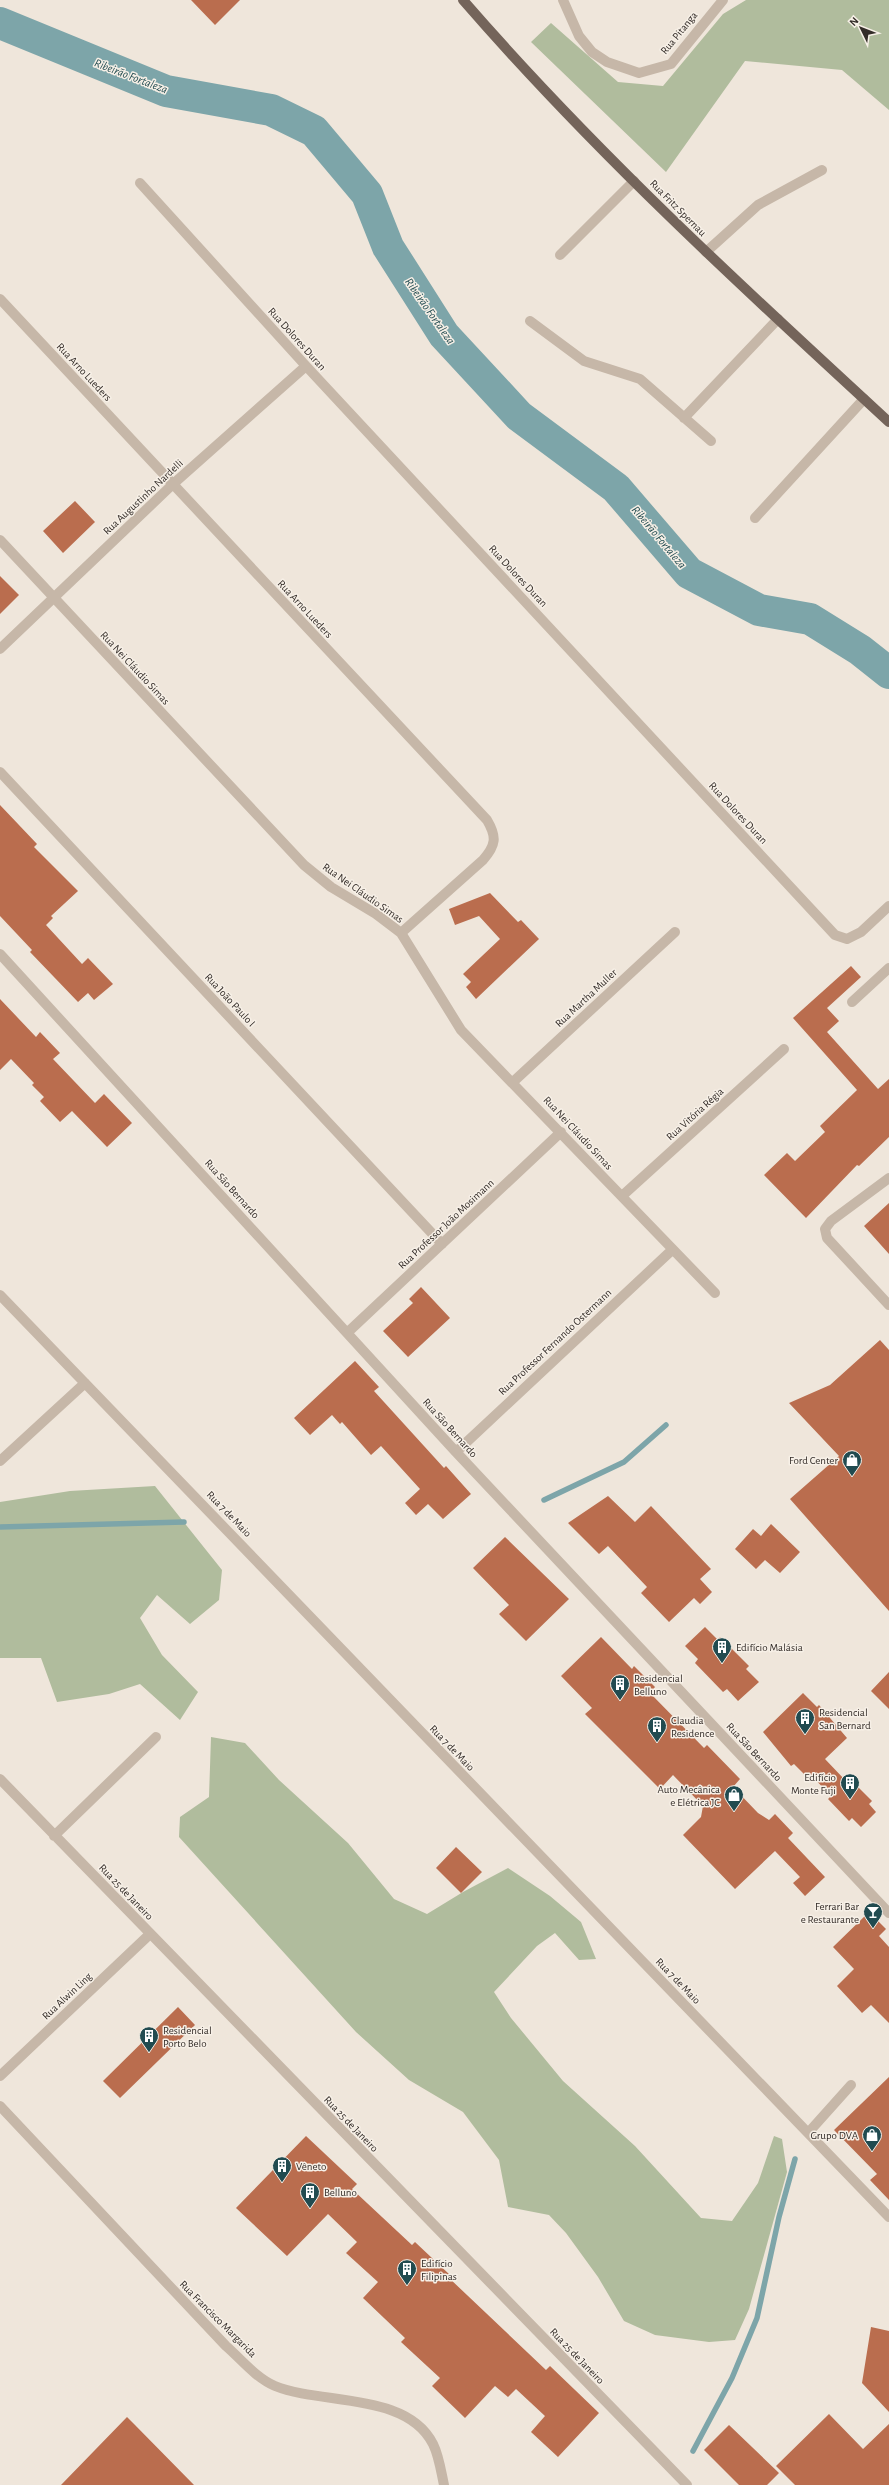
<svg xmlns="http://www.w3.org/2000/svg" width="889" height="2485" viewBox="0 0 889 2485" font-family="'Alegreya Sans',sans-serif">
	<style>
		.green { fill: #b0bc9d }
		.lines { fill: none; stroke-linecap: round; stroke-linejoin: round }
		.stream { stroke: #7da5a9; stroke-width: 5.5 }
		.river { stroke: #7da5a9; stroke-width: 32 }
		.building { fill: #ba6d4e }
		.minor { stroke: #c6b7a8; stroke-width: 10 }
		.major { stroke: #74645a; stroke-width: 10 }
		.labels { text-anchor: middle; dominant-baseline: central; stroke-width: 3; stroke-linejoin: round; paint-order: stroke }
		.street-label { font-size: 11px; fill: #332c28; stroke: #f7f0e7 }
		.poi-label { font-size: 11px; fill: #332c28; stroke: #f7f0e7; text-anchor: start }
		.water-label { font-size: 12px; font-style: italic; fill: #214b50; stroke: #f7f0e7 }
	</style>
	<rect width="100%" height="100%" fill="#efe6db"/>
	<path class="green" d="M746,0H889V110L842,70L745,61L666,172L531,42L551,23L618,82L663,86L723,14Z
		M155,1486L222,1570L219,1600L190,1624L157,1595L140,1618L162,1655L198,1692L180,1720L140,1684L109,1694L57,1702L41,1658H0V1502L70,1491Z
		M211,1737L245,1743L279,1780L348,1843L394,1899L427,1914L463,1892L508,1868L550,1896L581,1922L596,1959L579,1960L555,1933L537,1946L494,1992L511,2018L563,2081L635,2146L701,2218L732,2221L758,2183L774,2136L782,2139L787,2172L749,2309L735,2340L709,2342L655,2335L624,2321L598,2277L566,2233L549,2215L508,2207L499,2160L463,2112L409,2080L356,2032L179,1837L180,1817L209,1797Z"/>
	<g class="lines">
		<path class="stream" d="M544,1500L624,1462L666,1425
			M0,1527L184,1522
			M693,2451L732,2378L757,2318L779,2217L795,2159"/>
		<path class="river" d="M0,23L166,91L271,110L314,131L367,194L388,247L444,335L519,416L616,488L689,573L759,610L810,619L860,650L889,673"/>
	</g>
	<path class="building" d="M191,0H240L215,25Z
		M75,501L95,522L63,553L43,531Z
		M0,576L19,595L0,614Z
		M0,805L37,844L34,847L78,891L51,916L53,918L46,925L82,964L88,958L113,984L94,1000L88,993L78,1002L30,952L32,950L0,916Z
		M490,893L518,922L521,920L539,939L476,999L466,987L471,982L463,974L500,939L479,916L455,925L449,909Z
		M851,966L861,977L827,1008L839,1021L827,1032L878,1089L889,1079V1137L859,1166L857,1165L806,1218L764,1175L787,1153L795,1161L825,1132L820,1126L857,1090L793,1018Z
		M0,999L36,1037L40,1032L60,1053L53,1059L95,1103L104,1094L132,1123L107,1147L72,1111L60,1122L40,1101L44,1097L32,1085L34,1083L11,1059L0,1070Z
		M889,1203V1254L864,1226Z
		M421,1287L450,1318L408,1357L383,1331L413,1303L409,1299Z
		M880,1340L889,1350V1611L790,1499L839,1456L789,1403L830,1385Z
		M355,1361L379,1387L374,1391L444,1468L446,1466L471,1494L443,1519L428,1504L416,1515L405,1503L420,1489L381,1446L371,1455L342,1422L340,1424L332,1415L310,1435L294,1418Z
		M608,1496L635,1522L651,1506L711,1569L700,1579L712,1592L700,1604L694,1598L669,1622L641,1593L647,1587L608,1546L599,1554L568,1523Z
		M771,1524L800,1552L780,1573L765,1560L756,1569L735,1549L753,1529L761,1536Z
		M505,1537L569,1599L526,1641L499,1614L509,1605L473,1568Z
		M705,1627L718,1640L720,1637L749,1666L746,1669L759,1682L738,1701L727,1689L723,1692L695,1663L698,1659L685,1646Z
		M601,1637L632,1669L634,1666L655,1687L650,1693L704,1748L707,1745L740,1779L733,1787L758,1813L769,1820L775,1814L793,1833L788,1838L825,1877L805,1896L793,1883L800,1877L775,1851L735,1889L683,1835L701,1817L703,1806L673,1775L660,1789L585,1714L592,1708L561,1676Z
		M889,1672V1709L871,1691Z
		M803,1693L817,1707L819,1705L847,1738L825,1759L845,1780L848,1777L872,1801L869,1804L876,1812L861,1827L852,1818L849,1821L828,1799L831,1796L810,1774L807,1777L794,1764L791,1766L763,1732Z
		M456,1847L482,1872L461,1893L436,1868Z
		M869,1912L886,1929L879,1936L889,1947V2023L871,2005L862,2013L837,1986L854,1969L833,1947Z
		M178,2007L195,2025L120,2098L103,2081Z
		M889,2077V2200L870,2180L877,2174L834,2130Z
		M306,2136L357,2184L352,2189L412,2245L415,2242L450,2275L448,2277L546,2370L550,2366L599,2413L558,2457L531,2432L545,2416L516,2389L508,2397L495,2386L465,2418L432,2386L440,2378L401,2342L405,2338L363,2298L378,2282L346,2253L357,2242L328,2214L287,2256L236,2208Z
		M871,2327L889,2331V2412L862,2383Z
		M829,2414L863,2449L889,2424V2485H795L776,2466Z
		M127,2417L135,2425L194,2485H61Z
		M729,2425L779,2473L767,2485H739L704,2450Z"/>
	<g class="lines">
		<path class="minor" d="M563,0L579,36L592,52L607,62L639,73L671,64L723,0
			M140,183L306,366L835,935L847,939L861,932L889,906
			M706,252L758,205L822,170
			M560,255L634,181
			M0,299L487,820C497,837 496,845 483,860L401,933
			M530,321L584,361L640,379L711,441
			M684,418L778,319
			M755,518L864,399
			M0,540L304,865L331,887L376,914L401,933L461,1030L715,1293
			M0,649L172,485L306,366
			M0,772L442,1244
			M0,954L456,1452L889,1913
			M852,1002L889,968
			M513,1082L675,932
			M889,1178L831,1221L825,1229L827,1238L889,1305
			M622,1196L784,1049
			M0,1295L889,2217
			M347,1333L561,1132
			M456,1452L672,1250
			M0,1461L85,1383
			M0,1779L687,2485
			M54,1836L156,1737
			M0,2076L150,1934
			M0,2106L226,2346C241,2359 256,2378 275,2386C322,2405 407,2392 433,2444C439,2456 441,2471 444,2485
			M808,2133L851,2085"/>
		<path class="major" d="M463,0C594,151 742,287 889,422"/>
	</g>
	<defs>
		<g id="shop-pin" transform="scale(1)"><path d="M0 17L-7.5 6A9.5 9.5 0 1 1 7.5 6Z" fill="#214b50" stroke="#f7f0e7"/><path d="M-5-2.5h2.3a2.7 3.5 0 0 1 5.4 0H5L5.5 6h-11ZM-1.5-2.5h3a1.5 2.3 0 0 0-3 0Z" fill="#fff"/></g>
		<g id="building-pin" transform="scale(1)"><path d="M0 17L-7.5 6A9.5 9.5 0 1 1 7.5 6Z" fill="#214b50" stroke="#f7f0e7"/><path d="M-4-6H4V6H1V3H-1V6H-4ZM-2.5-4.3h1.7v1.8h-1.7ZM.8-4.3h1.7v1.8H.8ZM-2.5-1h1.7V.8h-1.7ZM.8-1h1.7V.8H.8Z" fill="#fff"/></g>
		<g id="bar-pin" transform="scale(1)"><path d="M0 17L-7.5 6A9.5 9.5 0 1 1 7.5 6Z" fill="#214b50" stroke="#f7f0e7"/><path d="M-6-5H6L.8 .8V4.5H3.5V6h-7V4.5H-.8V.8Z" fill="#fff"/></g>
	</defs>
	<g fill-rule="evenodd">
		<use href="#shop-pin" x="852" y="1460"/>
		<use href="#building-pin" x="722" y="1647"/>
		<use href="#building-pin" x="620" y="1684"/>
		<use href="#building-pin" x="805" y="1718"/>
		<use href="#building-pin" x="657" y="1726"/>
		<use href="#building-pin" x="850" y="1783"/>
		<use href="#shop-pin" x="734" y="1795"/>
		<use href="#bar-pin" x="873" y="1912"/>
		<use href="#building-pin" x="149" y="2036"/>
		<use href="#shop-pin" x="872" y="2135"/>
		<use href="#building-pin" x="282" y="2166"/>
		<use href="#building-pin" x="310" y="2192"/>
		<use href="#building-pin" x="407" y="2269"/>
	</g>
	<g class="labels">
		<g class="street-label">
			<text transform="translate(679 33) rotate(-51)">Rua Pitanga</text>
			<text transform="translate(678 208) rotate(45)">Rua Fritz Spernau</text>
			<text transform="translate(297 339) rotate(48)">Rua Dolores Duran</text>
			<text transform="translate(84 372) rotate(47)">Rua Arno Lueders</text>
			<text transform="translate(143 497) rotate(-43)">Rua Augustinho Nardelli</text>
			<text transform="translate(518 576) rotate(47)">Rua Dolores Duran</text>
			<text transform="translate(305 609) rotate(47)">Rua Arno Lueders</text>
			<text transform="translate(135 668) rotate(47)">Rua Nei Cláudio Simas</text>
			<text transform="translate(738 813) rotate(47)">Rua Dolores Duran</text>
			<text transform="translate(363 893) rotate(35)">Rua Nei Cláudio Simas</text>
			<text transform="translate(586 998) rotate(-43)">Rua Martha Muller</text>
			<text transform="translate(230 1000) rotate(47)">Rua João Paulo I</text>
			<text transform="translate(695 1114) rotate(-42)">Rua Vitória Régia</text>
			<text transform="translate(578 1133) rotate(47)">Rua Nei Cláudio Simas</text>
			<text transform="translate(232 1189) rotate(48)">Rua São Bernardo</text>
			<text transform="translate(446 1224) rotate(-43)">Rua Professor João Mosimann</text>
			<text transform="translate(555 1342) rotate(-43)">Rua Professor Fernando Ostermann</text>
			<text transform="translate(450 1428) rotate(48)">Rua São Bernardo</text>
			<text transform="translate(229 1514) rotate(46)">Rua 7 de Maio</text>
			<text transform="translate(452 1748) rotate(46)">Rua 7 de Maio</text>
			<text transform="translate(754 1752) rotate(47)">Rua São Bernardo</text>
			<text transform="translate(126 1892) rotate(46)">Rua 25 de Janeiro</text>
			<text transform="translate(678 1981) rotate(46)">Rua 7 de Maio</text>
			<text transform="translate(67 1996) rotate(-43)">Rua Alwin Ling</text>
			<text transform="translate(351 2124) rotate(46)">Rua 25 de Janeiro</text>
			<text transform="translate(218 2319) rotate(45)">Rua Francisco Margarida</text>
			<text transform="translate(577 2356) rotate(46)">Rua 25 de Janeiro</text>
		</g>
		<g class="poi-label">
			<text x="838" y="1460" text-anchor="end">Ford Center</text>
			<text x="736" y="1647">Edifício Malásia</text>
			<text x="634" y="1678">Residencial<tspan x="634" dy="13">Belluno</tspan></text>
			<text x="819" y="1712">Residencial<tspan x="819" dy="13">San Bernard</tspan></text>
			<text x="671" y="1720">Claudia<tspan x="671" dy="13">Residence</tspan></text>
			<text x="836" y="1777" text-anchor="end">Edifício<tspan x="836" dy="13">Monte Fuji</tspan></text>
			<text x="720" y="1789" text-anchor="end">Auto Mecânica<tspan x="720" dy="13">e Elétrica JC</tspan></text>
			<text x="859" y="1906" text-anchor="end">Ferrari Bar<tspan x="859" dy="13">e Restaurante</tspan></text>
			<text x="163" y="2030">Residencial<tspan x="163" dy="13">Porto Belo</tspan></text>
			<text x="858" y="2135" text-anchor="end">Grupo DVA</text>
			<text x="296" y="2166">Vêneto</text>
			<text x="324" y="2192">Belluno</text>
			<text x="421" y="2263">Edifício<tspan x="421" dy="13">Filipinas</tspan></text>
		</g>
		<g class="water-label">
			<text transform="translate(131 76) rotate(21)">Ribeirão Fortaleza</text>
			<text transform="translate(430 311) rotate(55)">Ribeirão Fortaleza</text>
			<text transform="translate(659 537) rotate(50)">Ribeirão Fortaleza</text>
		</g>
	</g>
	<g transform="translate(861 28) rotate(313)" stroke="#f7f0e7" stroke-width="3" paint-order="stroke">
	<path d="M0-3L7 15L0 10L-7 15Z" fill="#332c28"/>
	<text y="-6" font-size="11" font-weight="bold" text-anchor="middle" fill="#332c28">N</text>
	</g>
</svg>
